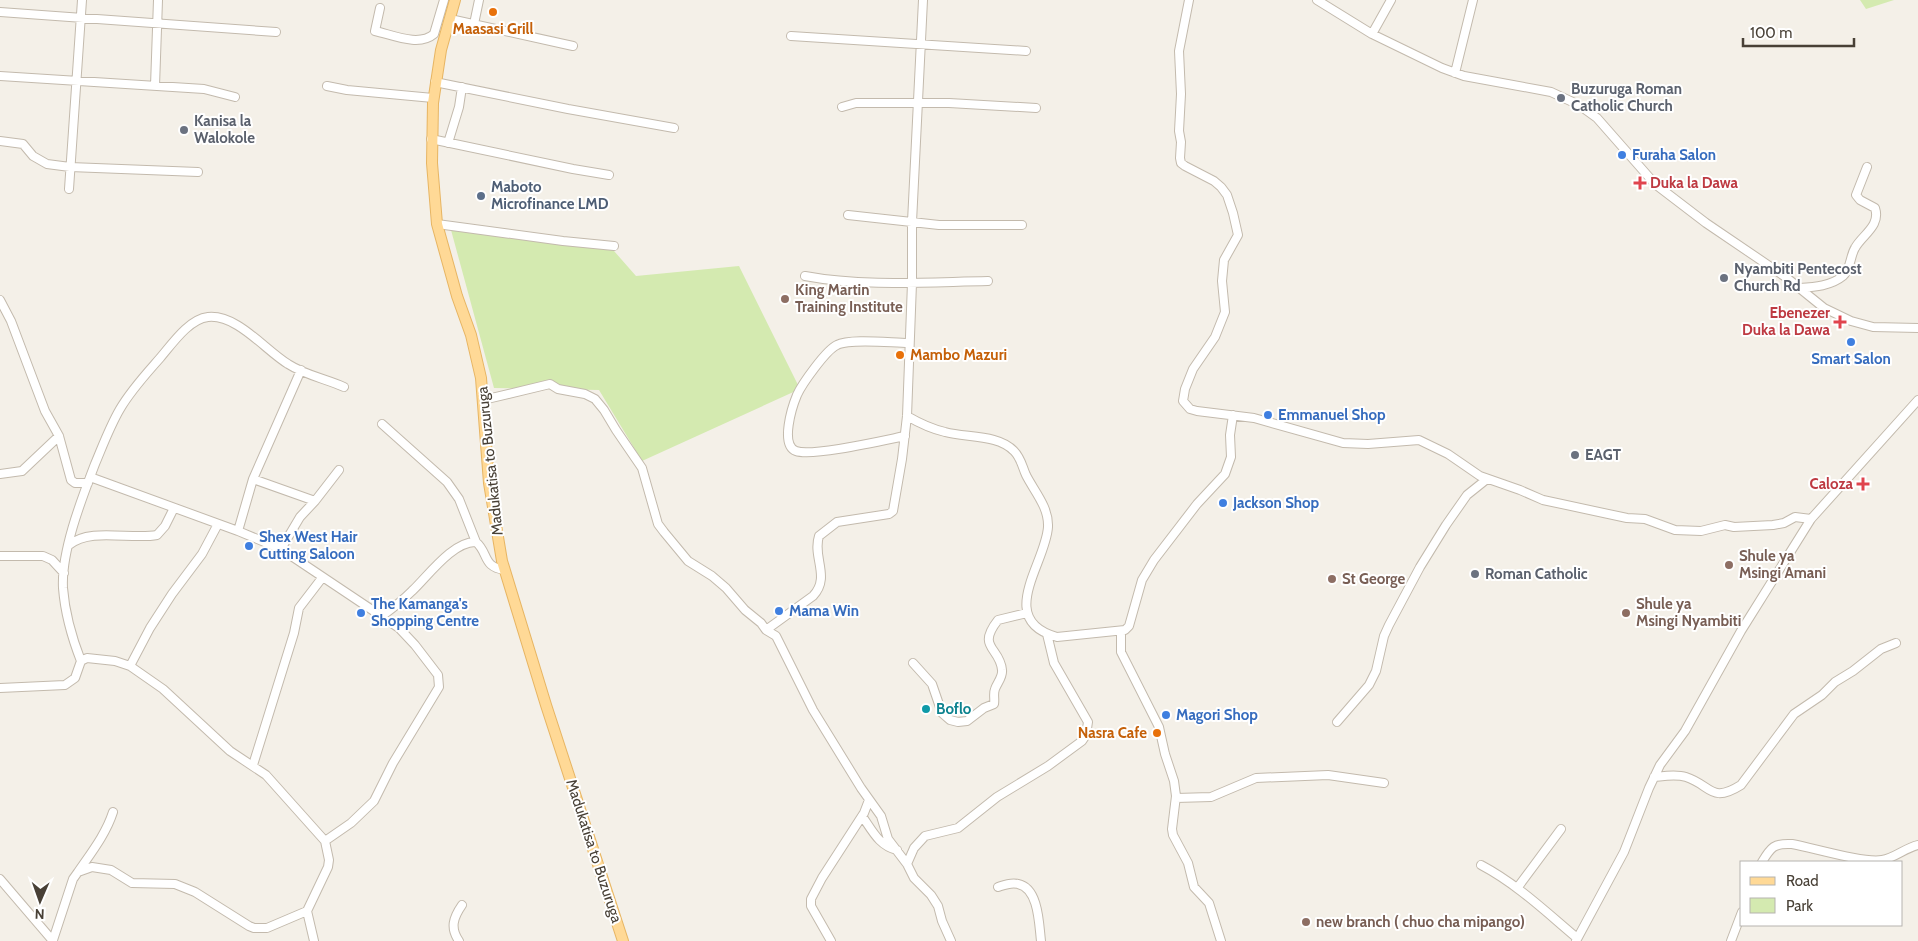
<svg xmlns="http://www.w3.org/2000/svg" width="1918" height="941" viewBox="0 0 1918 941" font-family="Cabin,sans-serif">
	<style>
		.green { fill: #d4eab0 }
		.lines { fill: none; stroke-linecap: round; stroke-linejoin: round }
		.minor-casing { stroke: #c3baad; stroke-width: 10 }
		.major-casing { stroke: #e7b563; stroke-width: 12 }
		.minor { stroke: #fff; stroke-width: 8 }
		.major { stroke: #ffd996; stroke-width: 10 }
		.food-dot { fill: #e8710a; stroke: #fff; stroke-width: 2 }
		.worship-dot { fill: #6b7280; stroke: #fff; stroke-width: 2 }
		.shop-dot { fill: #3f7fe0; stroke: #fff; stroke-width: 2 }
		.health-dot { fill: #e0444e; stroke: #fff; stroke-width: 2 }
		.service-dot { fill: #5c6f8a; stroke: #fff; stroke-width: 2 }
		.education-dot { fill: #8d6e63; stroke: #fff; stroke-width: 2 }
		.culture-dot { fill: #0f9aa8; stroke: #fff; stroke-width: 2 }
		.labels { text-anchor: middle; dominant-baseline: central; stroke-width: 4; stroke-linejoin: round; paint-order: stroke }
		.food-label { font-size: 15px; font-weight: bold; fill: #c56008; stroke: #fff }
		.worship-label { font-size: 15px; font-weight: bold; fill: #5b616d; stroke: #fff; text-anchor: start }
		.shop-label { font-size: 15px; font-weight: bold; fill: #366cbe; stroke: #fff; text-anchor: start }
		.health-label { font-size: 15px; font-weight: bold; fill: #be3a42; stroke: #fff; text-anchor: end }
		.service-label { font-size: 15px; font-weight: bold; fill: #4e5e75; stroke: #fff; text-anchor: start }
		.education-label { font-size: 15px; font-weight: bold; fill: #785e54; stroke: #fff; text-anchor: start }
		.street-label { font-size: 15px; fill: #484036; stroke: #fff }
		.culture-label { font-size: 15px; font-weight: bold; fill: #0d838f; stroke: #fff; text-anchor: start }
	</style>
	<rect width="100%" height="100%" fill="#f4f0e8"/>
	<path class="green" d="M1860,0H1894L1866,9Z
		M451,230L607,243L636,276L739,266L800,389L642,461L599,390L494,388Z"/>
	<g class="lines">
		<g class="minor-casing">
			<path id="minor" d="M1189,0L1179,51L1181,94L1179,131L1181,142L1180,158L1181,163L1185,166L1214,181L1221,187L1227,195L1233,213L1238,235L1224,260L1222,281L1225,312L1215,337L1193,369L1185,389L1183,401L1190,409L1197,411L1254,418L1343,443L1368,444L1419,440L1448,454L1480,476L1520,490L1543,500L1627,518L1645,519L1675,530L1701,531L1725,525L1734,527L1773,525L1784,523L1795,517L1811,519
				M1317,0L1372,34L1442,68L1464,76L1551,92L1579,105L1597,118L1655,184L1706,223L1787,278L1824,308L1851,321L1873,327L1918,328
				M380,8L375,31C393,35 419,47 434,34L444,0
				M0,12L276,32
				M450,19L573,46
				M474,24L479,0
				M1372,34L1391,0
				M791,36L1026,51
				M1455,73L1473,0
				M0,76L204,89L235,97
				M435,82L568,109L674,128
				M155,86L158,0
				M327,86L347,90L433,98
				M842,107L856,103H949L1036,108
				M431,139L573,169L609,175
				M0,141L23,144L33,156L47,164L70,167L198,172
				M448,143L459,107L462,87
				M69,189L82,0
				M848,215L939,225H1022
				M437,224L563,241L614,246
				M805,276C863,287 929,282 988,281
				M1799,288C1814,287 1831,286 1843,276C1851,269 1850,256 1855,248C1862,235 1881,226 1875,208L1860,200L1856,195L1867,167
				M0,300L11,321L45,411L59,436L71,480L75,483H88
				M483,400L550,384L558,389L585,394L595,399L604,410L616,430L642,468L658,524L664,532L688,561L712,576L726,588L745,610L761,623L766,630L776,636L813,710L861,788L881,816L888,839L907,864L914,878L931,895L938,906L942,921L951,941
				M907,416C919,423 932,429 945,432C966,438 998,434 1014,451C1021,458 1022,466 1026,475C1034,491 1049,507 1048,527C1046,563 995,620 1057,637L1125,630L1129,626L1142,580L1154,560L1197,504L1225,474L1231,457L1230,435L1233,415
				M382,424L447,482L459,499L476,542
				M905,436C885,440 812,457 796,451C780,445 792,407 797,395C802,384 826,350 837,345C850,338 892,343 908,343
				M0,474L22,471L59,436
				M90,477L238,531L281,549L399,628L415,645L438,675L439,687L393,763L374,801L351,823L325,841
				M253,479L315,501
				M238,531L253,479L301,370
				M69,545C90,527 131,540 157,535L165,526L174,508
				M281,549L300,517L315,501L339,470
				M0,556H43L52,560L64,573
				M382,616C393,608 403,600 412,591C428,576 453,541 476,542C489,553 482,567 505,570
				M766,630L813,596C831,577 812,557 819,536L837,522L889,514L893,511L902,459L907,416L912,283V222L923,0
				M1121,631V652L1159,727L1165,754L1174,781L1176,796L1172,829L1173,835L1188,863L1194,887L1209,903L1221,941
				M81,661C72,638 65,614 63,588C61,551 82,498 95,464C103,445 110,426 120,409C131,390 146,374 160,358C172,344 189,319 208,317C237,314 265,350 288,364C305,375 326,379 344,387
				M913,663L932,684L942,713L950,720L958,722L967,721L984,708L994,704C995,699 993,694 995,689C997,683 1003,677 1002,670C1000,647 976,648 998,620L1027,613
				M130,666L150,628L172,594L202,554L218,524
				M0,688L65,685L75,678L81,661L87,658L115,661L130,666L163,689L230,751L266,775L325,841L329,860L328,867L307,911L314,941
				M1337,722L1369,685L1376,671L1384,636L1389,625L1420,567L1446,525L1467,495L1487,479
				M253,765L294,633L299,608L322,578
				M1654,777C1665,776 1676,774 1686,777C1711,785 1711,804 1741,785L1794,714L1822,695L1835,682L1853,671L1881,649L1896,643
				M1176,798L1211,797L1256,778L1328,775L1384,783
				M862,816C872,830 879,846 897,850
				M1762,862C1771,847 1774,843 1792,844C1814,848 1862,863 1882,860C1895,858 1905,848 1918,845
				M907,864L914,848L925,836L958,828L997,797L1048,766L1082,741L1086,735L1088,722L1054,663L1047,634
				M1481,865C1517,884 1546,912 1577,938
				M78,872C91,853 106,834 113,812
				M0,879L53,941
				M998,887C1004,885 1011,882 1018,884C1039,888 1039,925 1041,941
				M1518,887L1561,829
				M53,940L73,879L78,872L92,867L111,870L132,883L175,884L195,892L249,926L254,928H267L307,911
				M459,941C450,928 453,918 462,905
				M831,941L811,906V899L822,878L864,813L869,800
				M1576,941L1624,852L1649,788L1660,765L1685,731L1741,631L1811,519L1918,400
				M1731,941L1742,912"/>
		</g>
		<g class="major-casing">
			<path id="major" d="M455,0L441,50L433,103L432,163L437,224L457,296L471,335L481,378L489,483L502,561L546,705L623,941"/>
		</g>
		<use href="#minor" class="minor"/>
		<use href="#major" class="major"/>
	</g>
	<g class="food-dot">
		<circle cx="493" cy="12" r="5"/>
		<circle cx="900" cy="355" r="5"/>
		<circle cx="1157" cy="733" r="5"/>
	</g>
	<g class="worship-dot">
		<circle cx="1561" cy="98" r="5"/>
		<circle cx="184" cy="130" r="5"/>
		<circle cx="1724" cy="278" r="5"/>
		<circle cx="1575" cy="455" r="5"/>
		<circle cx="1475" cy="574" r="5"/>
	</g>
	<g class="shop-dot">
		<circle cx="1622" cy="155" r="5"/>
		<circle cx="1851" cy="342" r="5"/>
		<circle cx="1268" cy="415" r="5"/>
		<circle cx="1223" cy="503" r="5"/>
		<circle cx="249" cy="546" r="5"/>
		<circle cx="779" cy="611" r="5"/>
		<circle cx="361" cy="613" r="5"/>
		<circle cx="1166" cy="715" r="5"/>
	</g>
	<g class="health-dot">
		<path d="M1637.5 175.5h5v5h5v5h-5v5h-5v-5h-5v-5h5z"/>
		<path d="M1837.5 314.5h5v5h5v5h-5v5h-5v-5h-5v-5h5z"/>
		<path d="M1860.5 476.5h5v5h5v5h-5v5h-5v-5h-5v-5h5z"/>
	</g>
	<circle class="service-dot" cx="481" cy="196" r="5"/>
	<g class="education-dot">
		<circle cx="785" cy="299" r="5"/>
		<circle cx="1729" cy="565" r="5"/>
		<circle cx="1332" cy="579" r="5"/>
		<circle cx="1626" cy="613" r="5"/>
		<circle cx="1306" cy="922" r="5"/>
	</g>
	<circle class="culture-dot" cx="926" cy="709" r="5"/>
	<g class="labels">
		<g class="food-label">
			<text x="493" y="29">Maasasi Grill</text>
			<text x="910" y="355" text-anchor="start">Mambo Mazuri</text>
			<text x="1147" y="733" text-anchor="end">Nasra Cafe</text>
		</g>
		<g class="worship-label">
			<text x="1571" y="89">Buzuruga Roman<tspan x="1571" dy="17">Catholic Church</tspan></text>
			<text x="194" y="121">Kanisa la<tspan x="194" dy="17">Walokole</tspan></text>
			<text x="1734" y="269">Nyambiti Pentecost<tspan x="1734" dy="17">Church Rd</tspan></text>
			<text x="1585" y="455">EAGT</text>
			<text x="1485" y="574">Roman Catholic</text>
		</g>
		<g class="shop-label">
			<text x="1632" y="155">Furaha Salon</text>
			<text x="1851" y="359" text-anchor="middle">Smart Salon</text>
			<text x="1278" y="415">Emmanuel Shop</text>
			<text x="1233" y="503">Jackson Shop</text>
			<text x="259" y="537">Shex West Hair<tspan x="259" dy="17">Cutting Saloon</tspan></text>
			<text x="371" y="604">The Kamanga's<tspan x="371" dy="17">Shopping Centre</tspan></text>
			<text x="789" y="611">Mama Win</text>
			<text x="1176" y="715">Magori Shop</text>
		</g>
		<g class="health-label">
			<text x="1650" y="183" text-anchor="start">Duka la Dawa</text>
			<text x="1830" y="313">Ebenezer<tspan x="1830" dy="17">Duka la Dawa</tspan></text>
			<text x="1853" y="484">Caloza</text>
		</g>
		<g class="service-label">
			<text x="491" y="187">Maboto<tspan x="491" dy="17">Microfinance LMD</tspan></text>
		</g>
		<g class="education-label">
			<text x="795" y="290">King Martin<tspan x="795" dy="17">Training Institute</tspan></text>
			<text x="1739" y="556">Shule ya<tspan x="1739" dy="17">Msingi Amani</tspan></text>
			<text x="1342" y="579">St George</text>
			<text x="1636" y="604">Shule ya<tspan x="1636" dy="17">Msingi Nyambiti</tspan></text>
			<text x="1316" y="922">new branch ( chuo cha mipango)</text>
		</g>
		<g class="street-label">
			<text transform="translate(490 461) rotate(-96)">Madukatisa to Buzuruga</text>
			<text transform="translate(594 851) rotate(72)">Madukatisa to Buzuruga</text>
		</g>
		<g class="culture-label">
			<text x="936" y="709">Boflo</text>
		</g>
	</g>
	<rect x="1740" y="861" width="162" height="65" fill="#ffffff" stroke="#b6b3af"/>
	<rect x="1750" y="877" width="25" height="8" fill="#ffd996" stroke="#b6b3af"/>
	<text x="1786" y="886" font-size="15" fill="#484036">Road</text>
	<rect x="1750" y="898" width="25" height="15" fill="#d4eab0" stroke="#b6b3af"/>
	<text x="1786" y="911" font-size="15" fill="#484036">Park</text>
	<g transform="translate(40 901) rotate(182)" stroke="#ffffff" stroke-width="4" paint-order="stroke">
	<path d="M0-4L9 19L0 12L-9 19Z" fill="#484036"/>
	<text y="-8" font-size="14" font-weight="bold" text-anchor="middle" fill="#484036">N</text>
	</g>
	<path d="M1743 38v8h111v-8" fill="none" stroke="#484036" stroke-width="2.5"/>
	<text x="1750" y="38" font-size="15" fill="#484036" stroke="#ffffff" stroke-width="4" paint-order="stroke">100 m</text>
</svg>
